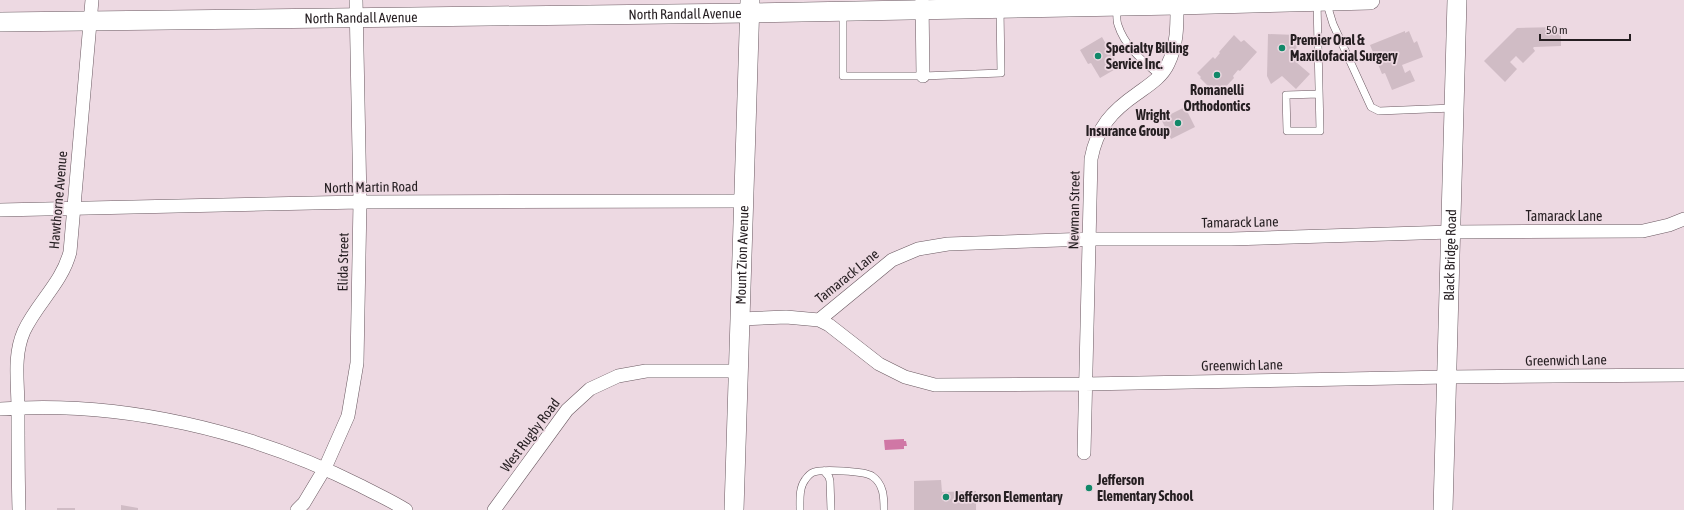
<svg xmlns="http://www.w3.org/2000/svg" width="1684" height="510" viewBox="0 0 1684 510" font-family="'Asap Condensed',sans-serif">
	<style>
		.water { fill: #d077a5 }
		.building { fill: #d0bcc5 }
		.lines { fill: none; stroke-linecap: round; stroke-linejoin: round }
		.lane-casing { stroke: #6a5961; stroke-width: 8 }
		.street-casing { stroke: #6a5961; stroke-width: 14 }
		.secondary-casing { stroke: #6a5961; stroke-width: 20 }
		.lane { stroke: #fff; stroke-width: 7 }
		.street { stroke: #fff; stroke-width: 13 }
		.secondary { stroke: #fff; stroke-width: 19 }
		.poi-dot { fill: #118869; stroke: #edd9e2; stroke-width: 1.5 }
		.labels { text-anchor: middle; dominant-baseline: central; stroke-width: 3.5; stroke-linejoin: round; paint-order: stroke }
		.street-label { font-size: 14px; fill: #251e21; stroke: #edd9e2 }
		.poi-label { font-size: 14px; font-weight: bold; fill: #251e21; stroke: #edd9e2; text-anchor: start }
	</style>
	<rect width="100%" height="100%" fill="#edd9e2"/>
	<path class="water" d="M904,439V441H906L907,446H904V449L885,450L884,440Z"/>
	<path class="building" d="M1561,27V46L1534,47L1533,48L1535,51L1523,63L1516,56L1510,62L1517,69L1505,82L1484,61L1517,28Z
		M1405,31V33L1409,31L1414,43L1417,41L1423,57L1402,65L1405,73L1410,70L1415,81L1392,90L1385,73L1382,74L1370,45Z
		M1268,34L1297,35L1296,62L1310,74L1296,89L1282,76L1271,84L1267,76Z
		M1234,35L1241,42L1244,40L1257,52L1240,71L1238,70L1233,76L1234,78L1219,94L1214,89L1212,90L1200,78L1201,77L1197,73L1213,57L1215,59L1220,53L1219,52Z
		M1102,37L1119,67L1100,78L1091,63L1088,64L1080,50Z
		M1185,107L1195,127L1171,139L1161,119Z
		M941,480L942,492L976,491V494H978V501H976V510H914V481Z
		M121,505L138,508V510H121Z
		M57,508H75V510H57Z"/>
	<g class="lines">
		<g class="lane-casing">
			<path id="lane" d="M1326,1L1333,24L1371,107L1379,111L1453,108
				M1317,2L1320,131H1287L1286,95L1319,94
				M1117,6C1117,12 1116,20 1118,25C1125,47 1143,61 1160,76
				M843,11V76H923L1001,73L1000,9
				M824,471L829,477L830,481L831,510
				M800,510C800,500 799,488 805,480C807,477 811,473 814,472C823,469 864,471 872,476C884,484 884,498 884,510"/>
		</g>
		<g class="street-casing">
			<path id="street" d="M922,0L923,76
				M0,210L360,202L743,201
				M741,319L786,317L819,320L829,325L879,364L905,377L935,385L1085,384L1447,377L1684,375
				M819,320L892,260L918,249L948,244L1090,239H1231L1451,232L1643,231L1669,225L1684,219
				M0,409C122,400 252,431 361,486C376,494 392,501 406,510
				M1084,453L1091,159C1097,127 1112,111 1138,93C1149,85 1162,77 1168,64C1178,44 1177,22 1177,0
				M19,510C18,476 18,443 18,409C18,382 13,356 24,331C37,303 62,283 70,252L92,0
				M297,510L304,503L325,468L348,416L357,363L360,202L356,0
				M494,510L567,410L590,389L618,376L646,371H739"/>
		</g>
		<g class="secondary-casing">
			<g id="secondary">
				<path id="s1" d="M0,22L749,13L1177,5L1370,0"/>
				<path id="s2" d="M734,510L750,1"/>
				<path id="s3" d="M1443,510L1457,0"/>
			</g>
		</g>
		<use href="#lane" class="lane"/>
		<use href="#street" class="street"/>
		<use href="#secondary" class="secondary"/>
	</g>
	<g class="poi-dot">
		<circle cx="1282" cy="48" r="4"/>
		<circle cx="1098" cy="56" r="4"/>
		<circle cx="1217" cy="75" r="4"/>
		<circle cx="1178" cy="123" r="4"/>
		<circle cx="1089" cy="488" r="4"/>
		<circle cx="946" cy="497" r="4"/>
	</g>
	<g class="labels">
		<g class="street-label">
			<text stroke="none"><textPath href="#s1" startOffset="685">North Randall Avenue</textPath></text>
			<text stroke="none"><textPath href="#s1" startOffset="361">North Randall Avenue</textPath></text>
			<text transform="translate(371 187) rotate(-1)">North Martin Road</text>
			<text transform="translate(58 200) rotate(-85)">Hawthorne Avenue</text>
			<text transform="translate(1074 210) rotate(-89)">Newman Street</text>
			<text x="1564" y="216">Tamarack Lane</text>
			<text transform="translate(1240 222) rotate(-1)">Tamarack Lane</text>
			<text stroke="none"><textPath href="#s2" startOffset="255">Mount Zion Avenue</textPath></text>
			<text stroke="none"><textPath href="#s3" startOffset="255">Black Bridge Road</textPath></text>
			<text transform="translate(343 262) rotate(-89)">Elida Street</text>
			<text transform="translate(847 276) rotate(-39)">Tamarack Lane</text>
			<text transform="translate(1566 360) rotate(-1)">Greenwich Lane</text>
			<text transform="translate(1242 365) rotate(-1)">Greenwich Lane</text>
			<text transform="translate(530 435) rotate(-53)">West Rugby Road</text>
		</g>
		<g class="poi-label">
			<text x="1290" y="40">Premier Oral &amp;<tspan x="1290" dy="16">Maxillofacial Surgery</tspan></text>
			<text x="1106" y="48">Specialty Billing<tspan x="1106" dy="16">Service Inc.</tspan></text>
			<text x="1217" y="90" text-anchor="middle">Romanelli<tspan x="1217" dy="16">Orthodontics</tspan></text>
			<text x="1170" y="115" text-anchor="end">Wright<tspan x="1170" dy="16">Insurance Group</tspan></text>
			<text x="1097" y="480">Jefferson<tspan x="1097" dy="16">Elementary School</tspan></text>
			<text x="954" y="497">Jefferson Elementary</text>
		</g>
	</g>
	<path d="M1540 34v6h90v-6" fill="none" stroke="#251e21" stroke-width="2"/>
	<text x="1546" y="34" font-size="12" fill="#251e21" stroke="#edd9e2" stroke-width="3" paint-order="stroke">50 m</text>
</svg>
